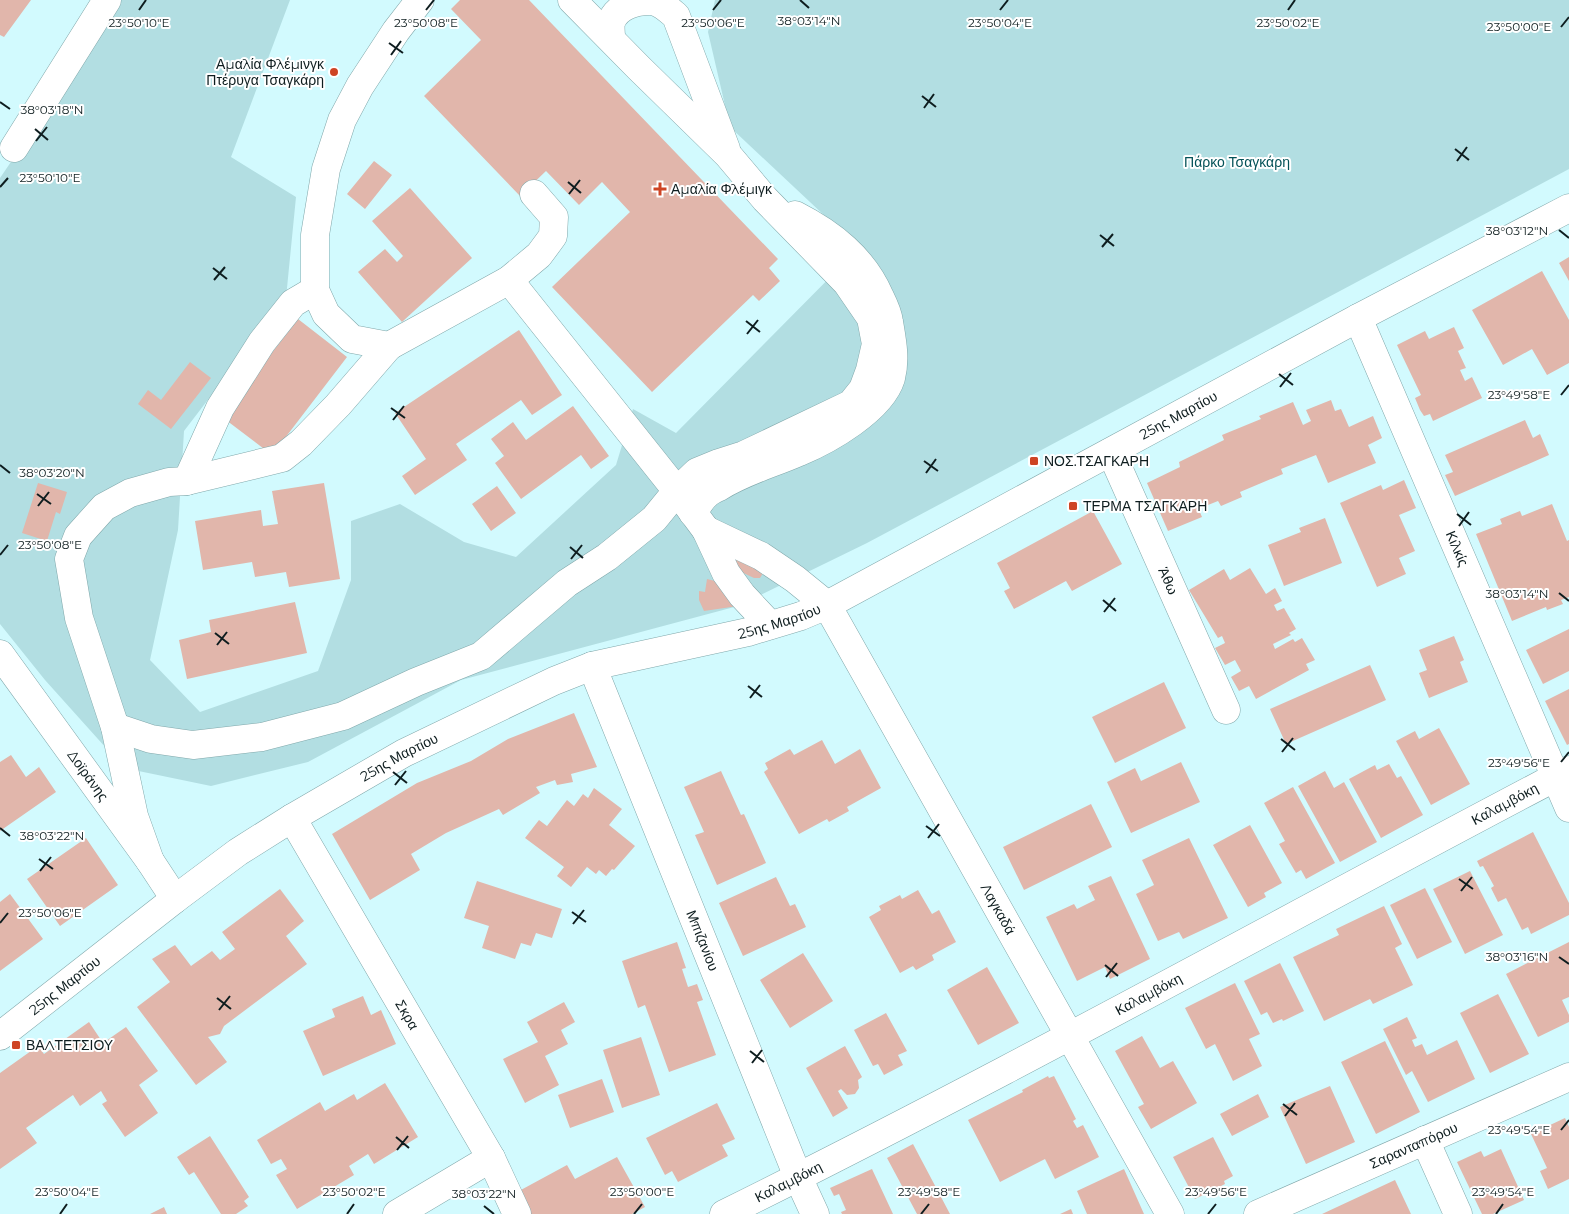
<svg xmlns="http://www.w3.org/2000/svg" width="1569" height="1214" viewBox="0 0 1569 1214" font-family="Montserrat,sans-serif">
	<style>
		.green { fill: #b2dee2 }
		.building { fill: #e1b6ab }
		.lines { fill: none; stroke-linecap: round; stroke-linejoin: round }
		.minor-casing { stroke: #81a8ab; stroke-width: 29 }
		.minor { stroke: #fff; stroke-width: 28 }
		.ticks { fill: none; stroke: #0e1d1f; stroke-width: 2 }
		.poi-dot { fill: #ce4424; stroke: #fff; stroke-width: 2 }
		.labels { text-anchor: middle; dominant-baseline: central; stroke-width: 4; stroke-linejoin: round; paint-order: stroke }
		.poi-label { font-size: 14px; fill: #0e1d1f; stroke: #fff; text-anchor: start }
		.park-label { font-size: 14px; fill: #035157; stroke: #fff }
		.street-label { font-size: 14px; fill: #0e1d1f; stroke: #fff }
		.ticks-label { font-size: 12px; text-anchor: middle; fill: #0e1d1f; stroke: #fff; stroke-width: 4; stroke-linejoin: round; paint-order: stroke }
	</style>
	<rect width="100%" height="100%" fill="#d2fafe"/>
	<path class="green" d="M121,0H290L231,157L296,197L286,298L184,431L178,530L150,660L200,712L318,671L351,580V521L400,504L464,542L516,557L616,465L633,409L676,433L859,248L730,127L708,32L715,0H1569V169L867,543L738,606L461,680L308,762L211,786L124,768L45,680L0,624V178Z"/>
	<path class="building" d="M0,0H31L4,37L0,35Z
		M460,0H529L778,259L769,268L780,281L759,301L753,295L652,392L552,287L630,212L602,182L579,205L546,171L520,196L424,96L481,40L451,9Z
		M374,161L392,175L365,209L347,194Z
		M410,188L472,258L402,322L358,272L385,249L397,262L403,256L372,221Z
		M1569,257V281L1559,263Z
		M1542,271L1569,320V363L1547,375L1532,349L1503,365L1472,310Z
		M298,319L347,357L272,455L222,417Z
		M1454,327L1464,348L1458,351L1466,368L1460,370L1465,381L1472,377L1482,398L1433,421L1430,414L1424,416L1420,410L1415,398L1421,395L1397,345L1425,331L1429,339Z
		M519,330L562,395L532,415L521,400L456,444L467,460L415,495L402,476L426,459L395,413Z
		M190,362L211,378L171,429L138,404L148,390L161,400Z
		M1331,400L1335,411L1341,409L1349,427L1373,416L1382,438L1368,445L1376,463L1328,483L1316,455L1281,469L1283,474L1240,492L1242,497L1221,506L1218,501L1203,507L1201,501L1196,503L1202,517L1168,531L1147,483L1180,467L1179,462L1224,440L1222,435L1261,419L1259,416L1293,402L1303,425L1311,421L1306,410Z
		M573,406L609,456L591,469L581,455L521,499L495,463L504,456L491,439L513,422L526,440Z
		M1525,420L1533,438L1540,434L1549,455L1455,496L1445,475L1453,472L1445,455Z
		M1404,480L1416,508L1399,515L1415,551L1399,558L1406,574L1377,587L1340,503L1381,485L1383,490Z
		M38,483L67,492L60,514L56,512L47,541L22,533Z
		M324,483L340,579L289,587L286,572L255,577L252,562L203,570L195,521L261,510L263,526L278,524L272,491Z
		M497,486L516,513L491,531L472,504Z
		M1552,504L1567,541L1569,540V597L1561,600L1563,604L1547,610L1546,607L1512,621L1476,534L1502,524L1500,519L1520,511L1522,516Z
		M1093,511L1122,564L1072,591L1066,581L1014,609L1004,591L1010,588L997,563Z
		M1325,518L1342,563L1284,586L1268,545L1301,532L1299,528Z
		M742,555L763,573L760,578H754L737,570L730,559Z
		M1250,568L1266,594L1275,588L1282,601L1274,605L1277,611L1284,608L1296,629L1289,633L1291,635L1273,644L1275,649L1293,639L1295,642L1302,638L1315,660L1306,664L1309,670L1256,699L1249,686L1239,691L1231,677L1241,671L1235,660L1225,665L1215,648L1225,643L1222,636L1218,638L1189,590L1224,569L1230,580Z
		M707,579L727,584L738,606L704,611L699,600V591L705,592Z
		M295,602L307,653L187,679L179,640L211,632L209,620Z
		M1569,629V671L1543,684L1526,650Z
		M1454,636L1464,660L1460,662L1468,682L1429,698L1419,673L1427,670L1419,650Z
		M1370,665L1386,700L1286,744L1270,709Z
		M1164,682L1186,728L1115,763L1092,717Z
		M1569,689V744L1567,745L1545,701Z
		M574,713L597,767L571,774L573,782L557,785L555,780L536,787L540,793L503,815L499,809L446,833L411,854L420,870L370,900L332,834L417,783L471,761L508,739Z
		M1439,728L1470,784L1431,805L1396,741L1415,731L1419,739Z
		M822,740L835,764L860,749L881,788L847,807L849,811L829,822L827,819L799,834L764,772L768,769L765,763L790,749L794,755Z
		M11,755L26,777L39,767L56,792L0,831V762Z
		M1181,762L1200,802L1131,833L1107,782L1135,768L1141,781Z
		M1389,764L1397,778L1401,776L1423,815L1381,838L1349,779L1375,765L1377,770Z
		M721,771L741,815L744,814L766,863L717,885L695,835L704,832L684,787Z
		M1325,771L1334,788L1344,782L1377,842L1340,862L1298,786Z
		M1293,787L1335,863L1306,879L1301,870L1296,873L1279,844L1285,841L1264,803Z
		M594,788L622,809L609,825L635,846L614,870L612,869L606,876L599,870L596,874L587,867L571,887L557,876L564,867L525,838L539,820L547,826L567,800L574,806L583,794L588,798Z
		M1091,804L1112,847L1024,890L1003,847Z
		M1250,825L1282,883L1264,893L1266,897L1248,907L1213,845Z
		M1533,832L1569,903V915L1531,934L1528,927L1522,930L1506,898L1498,902L1491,888L1494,886L1483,866L1480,867L1477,861Z
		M86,838L118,885L60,926L27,879Z
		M1189,838L1228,918L1183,939L1179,932L1158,941L1136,894L1154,885L1142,860Z
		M1470,871L1503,935L1465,954L1433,889Z
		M1111,876L1150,959L1110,979L1105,967L1077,981L1046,917L1074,904L1077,909L1095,900L1088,886Z
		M776,877L790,906L795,904L806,927L743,956L719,903Z
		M477,881L562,909L552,938L536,933L531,946L521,943L515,959L482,948L489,926L464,918Z
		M1425,888L1452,942L1417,959L1390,905Z
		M280,889L304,921L286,936L307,964L224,1026L220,1034L208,1037L227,1062L196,1085L137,1007L170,982L152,959L175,945L191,966L212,951L220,960L235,949L222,932Z
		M918,890L932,914L939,910L956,942L932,955L934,960L916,970L913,966L900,973L869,917L881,910L879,906L900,895L902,899Z
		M10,894L43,939L0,971V902Z
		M1384,906L1402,944L1395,948L1413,985L1373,1004L1370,999L1324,1021L1293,957L1339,935L1336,929Z
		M677,942L686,968L682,969L688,987L697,984L703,1000L697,1002L716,1055L669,1072L645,1005L638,1008L622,961Z
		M1569,942V997L1562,1000L1569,1015V1022L1538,1037L1506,974Z
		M803,953L833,1001L790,1028L760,980Z
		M1280,963L1304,1011L1283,1021L1282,1019L1273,1023L1267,1012L1261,1015L1244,981Z
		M987,967L1019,1023L978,1045L947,990Z
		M1235,983L1260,1034L1249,1039L1262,1066L1233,1081L1215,1044L1206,1049L1185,1008Z
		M1498,994L1529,1054L1490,1073L1460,1013Z
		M363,996L371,1015L381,1010L396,1044L323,1076L303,1031L335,1017L332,1009Z
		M564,1002L575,1022L561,1030L568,1044L545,1056L559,1085L525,1103L503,1059L538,1042L527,1022Z
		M886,1013L907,1051L898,1055L903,1065L884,1075L878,1064L873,1066L854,1030Z
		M1407,1017L1417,1038L1412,1040L1415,1047L1422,1044L1427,1055L1457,1040L1475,1079L1428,1102L1412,1071L1406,1075L1383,1029Z
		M89,1022L103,1043L126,1027L158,1071L139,1085L158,1113L125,1137L102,1104L107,1101L101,1091L80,1106L73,1095L26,1128L37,1143L0,1169V1073L38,1046L44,1054Z
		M1142,1036L1160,1068L1173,1061L1197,1103L1151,1129L1138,1107L1144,1104L1115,1051Z
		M641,1037L660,1095L622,1108L603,1050Z
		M1385,1041L1420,1112L1376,1134L1341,1062Z
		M845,1046L862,1077L858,1080L859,1088L855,1094L847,1095L841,1089L838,1091L848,1108L833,1117L806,1068Z
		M1048,1076L1049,1078L1054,1076L1076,1119L1073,1121L1077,1128L1083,1125L1099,1157L1055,1179L1045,1159L1000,1182L968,1120L1023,1092L1022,1090Z
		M602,1079L614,1112L570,1128L558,1095Z
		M385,1083L418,1137L374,1164L368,1154L349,1166L354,1175L297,1209L276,1175L287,1169L281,1159L271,1164L257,1140L320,1102L325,1111L354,1094L357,1100Z
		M1330,1086L1355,1142L1306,1164L1280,1107Z
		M1258,1094L1269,1117L1232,1136L1220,1114Z
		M717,1103L735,1139L722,1145L728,1156L678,1182L672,1171L665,1175L646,1138Z
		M1565,1118L1569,1127V1179L1548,1189L1540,1171L1547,1168L1531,1134Z
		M210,1136L249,1197L244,1201L248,1206L236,1214H221L194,1172L189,1175L177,1157Z
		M1213,1137L1233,1176L1224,1181L1225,1184L1195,1199L1173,1157Z
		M913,1144L950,1214H917L887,1158Z
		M1501,1149L1524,1200L1493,1214H1482L1457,1162L1481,1151L1484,1157Z
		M617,1157L645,1207L632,1214H531L519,1191L567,1165L575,1179Z
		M872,1169L893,1214H842L841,1212L846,1210L839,1194L834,1196L830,1188Z
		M1124,1169L1144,1214H1087L1077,1191Z
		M1395,1180L1411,1214H1322Z
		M164,1207L167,1214H150Z
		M1071,1209L1073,1214H1060Z"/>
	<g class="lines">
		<g class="minor-casing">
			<g id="minor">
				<path d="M420,0L396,31L360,86L342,120L326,169L315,235V290L326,314L352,339L389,346L509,280L539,255L553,236L554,217L534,194"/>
				<path d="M611,38C611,33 610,27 611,22C617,6 636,0 653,1C662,3 669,10 676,16L726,149"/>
				<path d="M14,148L107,0"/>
				<path d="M509,280L677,491L706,530L726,573L742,595L770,625"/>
				<path id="s1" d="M1358,318L1569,808"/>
				<path id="s2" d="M1111,452L1226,710"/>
				<path d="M187,481L220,408L262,342L293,303L315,290"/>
				<path d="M693,513C697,507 701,499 706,495C710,491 715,489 719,487C744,471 772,464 799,452C828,440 881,410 891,378C896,359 892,340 889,322C888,313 884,305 880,297C863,258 832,234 795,215"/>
				<path id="s3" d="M706,530L761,556L795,579L827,605L1170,1214"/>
				<path id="s4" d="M0,654L150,861L175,899"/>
				<path id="s5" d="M592,666L798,1177L815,1214"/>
				<path d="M115,727L151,739L193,745L262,737L343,716L416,682L481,656L567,583L607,557L654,519L677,491L697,472L719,463L744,455L851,404L863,389L870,370L876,344L871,318L847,283L765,199L728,155L639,68L572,0"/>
				<path id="s6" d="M292,818L491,1158L517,1214"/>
				<path d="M150,861L134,816L115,727L79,618L69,559L78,536L104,507L130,493L169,482L187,481L282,458L301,443L338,405L389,346"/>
				<path id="s7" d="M0,1036L175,899L238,852L292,818L404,753L554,681L592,666L748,632L801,616L827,605L1358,318L1569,208"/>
				<path d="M1425,1140L1458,1214"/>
				<path d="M397,1214L491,1158"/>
				<path id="s8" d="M724,1214C1009,1073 1287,918 1569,770"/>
				<path id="s9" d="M1258,1214L1569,1077"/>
			</g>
		</g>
		<use href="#minor" class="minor"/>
	</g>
	<path class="ticks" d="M800,0L809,8M139,10L146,0M426,10L434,0M713,10L721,0M1000,10L1008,0M1288,10L1295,0M1561,27L1569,17M389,43L403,53M391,55L401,41M922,96L936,107M0,102L10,109M924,108L934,94M35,129L48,140M36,141L47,127M1455,149L1469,160M1457,161L1467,147M568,182L581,193M0,187L8,178M569,194L580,180M1559,230L1569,238M1100,235L1114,246M1102,247L1113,234M213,268L227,279M214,280L225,267M746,321L760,332M747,334L758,320M1279,374L1293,385M1280,387L1291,373M1561,395L1569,385M391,408L405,418M393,420L404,406M924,461L938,471M0,465L10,473M926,473L936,459M37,494L51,504M38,506L49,492M1457,514L1471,525M1459,526L1469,512M570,547L583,558M0,555L8,545M571,559L582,545M1559,593L1569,601M1103,600L1116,611M1104,612L1115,598M215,633L229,644M217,645L227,632M748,686L762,697M750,698L760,685M1281,739L1295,750M1282,752L1293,738M1561,762L1569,752M393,772L407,783M395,785L406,771M926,826L940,836M0,828L10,836M928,838L939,824M39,859L53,869M40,871L51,857M1459,879L1473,889M1461,891L1472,877M572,912L586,922M0,923L8,913M573,924L584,910M1559,957L1569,964M1105,965L1118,976M1106,977L1117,963M217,998L231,1009M219,1010L230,996M750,1051L764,1062M752,1063L762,1050M1283,1104L1297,1115M1285,1116L1295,1103M1561,1130L1569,1120M396,1137L409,1148M397,1150L408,1136M484,1206L494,1214M60,1214L67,1204M347,1214L354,1204M634,1214L642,1204M921,1214L929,1204M1208,1214L1216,1204M1496,1214L1503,1204"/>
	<g class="poi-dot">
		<circle cx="334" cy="72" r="5"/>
		<path d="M657.5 181.5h5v5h5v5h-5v5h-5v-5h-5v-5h5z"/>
		<rect x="1029" y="456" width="10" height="10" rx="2.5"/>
		<rect x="1068" y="501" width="10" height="10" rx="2.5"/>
		<rect x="11" y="1040" width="10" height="10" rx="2.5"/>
	</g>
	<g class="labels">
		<g class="poi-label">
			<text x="324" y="64" text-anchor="end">Αμαλία Φλέμινγκ<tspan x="324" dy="16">Πτέρυγα Τσαγκάρη</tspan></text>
			<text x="671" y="189">Αμαλία Φλέμιγκ</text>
			<text x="1044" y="461">ΝΟΣ.ΤΣΑΓΚΑΡΗ</text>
			<text x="1083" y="506">ΤΕΡΜΑ ΤΣΑΓΚΑΡΗ</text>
			<text x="26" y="1045">ΒΑΛΤΕΤΣΙΟΥ</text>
		</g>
		<g class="park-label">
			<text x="1237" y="162">Πάρκο Τσαγκάρη</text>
		</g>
		<g class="street-label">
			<text stroke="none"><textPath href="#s7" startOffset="1344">25ης Μαρτίου</textPath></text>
			<text stroke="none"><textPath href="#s1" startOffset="251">Κιλκίς</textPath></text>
			<text stroke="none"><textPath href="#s2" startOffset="141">Άθω</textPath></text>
			<text stroke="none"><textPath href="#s7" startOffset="894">25ης Μαρτίου</textPath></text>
			<text stroke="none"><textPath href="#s7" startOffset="488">25ης Μαρτίου</textPath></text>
			<text stroke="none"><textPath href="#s4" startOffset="150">Δοϊράνης</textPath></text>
			<text stroke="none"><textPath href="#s8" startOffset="882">Καλαμβόκη</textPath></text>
			<text stroke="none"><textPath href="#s3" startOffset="492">Λαγκαδά</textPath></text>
			<text stroke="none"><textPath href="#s5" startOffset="296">Μπιζανίου</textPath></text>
			<text stroke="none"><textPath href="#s7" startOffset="82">25ης Μαρτίου</textPath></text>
			<text stroke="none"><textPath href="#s8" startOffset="478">Καλαμβόκη</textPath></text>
			<text stroke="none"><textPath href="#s6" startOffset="228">Σκρα</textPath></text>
			<text stroke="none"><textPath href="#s9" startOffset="170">Σαρανταπόρου</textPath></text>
			<text stroke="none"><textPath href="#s8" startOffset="72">Καλαμβόκη</textPath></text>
		</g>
	</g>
	<g class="ticks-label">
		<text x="809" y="25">38°03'14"N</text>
		<text x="139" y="27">23°50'10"E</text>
		<text x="426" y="27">23°50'08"E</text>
		<text x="713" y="27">23°50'06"E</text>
		<text x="1000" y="27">23°50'04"E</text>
		<text x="1288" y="27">23°50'02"E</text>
		<text x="1519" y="31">23°50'00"E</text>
		<text x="52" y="114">38°03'18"N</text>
		<text x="50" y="182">23°50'10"E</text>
		<text x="1517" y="235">38°03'12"N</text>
		<text x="1519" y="399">23°49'58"E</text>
		<text x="52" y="477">38°03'20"N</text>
		<text x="50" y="549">23°50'08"E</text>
		<text x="1517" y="598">38°03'14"N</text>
		<text x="1519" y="767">23°49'56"E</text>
		<text x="52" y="840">38°03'22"N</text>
		<text x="50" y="917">23°50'06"E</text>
		<text x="1517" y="961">38°03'16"N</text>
		<text x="1519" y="1134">23°49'54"E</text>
		<text x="67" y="1196">23°50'04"E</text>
		<text x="354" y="1196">23°50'02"E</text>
		<text x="642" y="1196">23°50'00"E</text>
		<text x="929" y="1196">23°49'58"E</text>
		<text x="1216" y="1196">23°49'56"E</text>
		<text x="1503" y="1196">23°49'54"E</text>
		<text x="484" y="1198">38°03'22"N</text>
	</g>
</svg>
